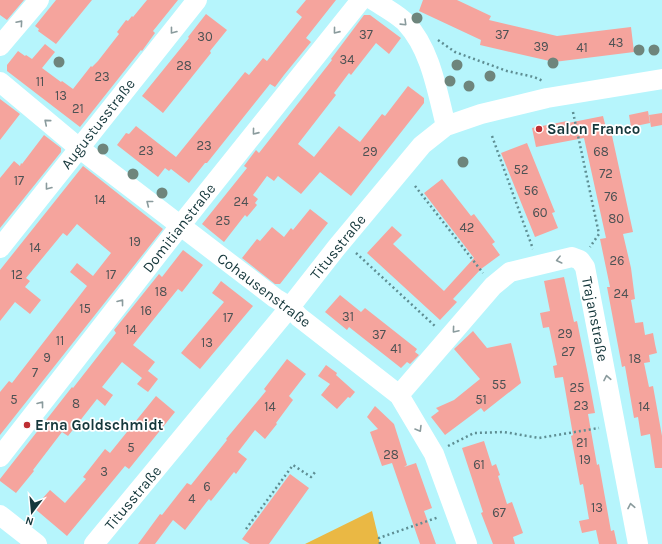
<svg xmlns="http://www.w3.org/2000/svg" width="662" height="544" viewBox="0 0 662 544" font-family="Karla,sans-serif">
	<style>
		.green { fill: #eab844 }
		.building { fill: #f5a49d }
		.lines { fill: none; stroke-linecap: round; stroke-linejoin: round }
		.path { stroke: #5e8e93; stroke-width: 2.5; stroke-dasharray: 2 3; stroke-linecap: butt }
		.minor { stroke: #fff; stroke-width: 20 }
		.tree { fill: #6e857c }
		.oneway { stroke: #8a9b9d }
		.poi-dot { fill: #be2e32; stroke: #fff; stroke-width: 1.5 }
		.labels { text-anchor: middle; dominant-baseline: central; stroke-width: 3.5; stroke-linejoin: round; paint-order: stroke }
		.number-label { font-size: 13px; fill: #4d5254 }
		.street-label { font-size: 15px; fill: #15373b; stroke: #fff }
		.poi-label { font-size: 15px; font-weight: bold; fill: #15373b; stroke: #fff; text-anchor: start }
	</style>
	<rect width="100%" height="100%" fill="#b6f5fc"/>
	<path class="green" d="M372,511L380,544H305Z"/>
	<path class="building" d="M0,0H24L7,20L0,15Z
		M56,0H92L56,44L38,31L39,29L35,26Z
		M147,0H178L153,31L155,33L142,51L141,50L80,127L7,71V65L18,51L25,56L26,55L32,59L45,44L55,52L42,68L61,82L62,81L73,89L91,66L92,67L98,61L119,34L117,32L126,20L128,21L132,16L133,17Z
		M306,0H336L306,38L311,42L284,75L275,87L270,84L207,163H205L189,183L171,169L169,171L165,168L158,177L117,145L126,133L129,134L136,126L176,157L245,72L249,75L263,58L267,61L302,17L296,12Z
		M423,0H457L491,16L489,20L557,36L631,27L634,52L554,62L480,45L481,40L419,11Z
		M206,14L227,30L210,51L211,53L163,113L142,96L189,38L188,37Z
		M364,15H370L401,38L389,54L376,43L351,75L349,73L334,93L336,95L298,144L314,157L339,126L360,142L382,114L385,116L408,86L424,98V103L351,196L320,172L301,194L278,176L274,181L267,176L253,195L258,199L255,203L257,205L247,217L245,215L224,242L202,224L247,168L244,166L256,150L259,153L332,60L331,59Z
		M0,99L20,114L0,140Z
		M648,111L650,123L631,127L629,115Z
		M662,113V125L651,127L649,115Z
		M603,116L607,132L611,131L633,232L623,234L631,268L635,299L631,300L635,323L643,322L645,335L653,333L655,344L657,353L649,355L650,362L644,363L649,387L653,386L662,436V468H655L650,434L641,436L638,417L634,418L625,366L622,367L607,287H610L600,239L606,238L584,138L536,147L532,128L567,121L568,123Z
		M44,135L61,148V152L0,228V178L14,161L20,166L21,163L22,164Z
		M527,143L555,212L552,213L558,228L535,237L501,153Z
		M83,166L163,229L0,435V392L9,381L12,383L87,286L70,272L77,263L93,276L111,253L77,224L67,236L63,233L26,278L30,281L25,287L41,300L30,314L15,302L0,321V270Z
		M442,179L471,216L474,214L495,242L492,244L500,255L481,269L453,299L457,302L440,320L367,253L392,226L402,235L393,244L444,291L474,258L424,193Z
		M310,209L328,223L280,284H275L242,258L257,239L260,241L272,227L284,237L291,228L293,230Z
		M183,250L203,265L182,292L178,289L133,345L155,362L144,376L148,371L158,379L148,392L137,384L142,378L122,362L102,387L113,395L105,406L97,399L68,436L62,432L33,470L34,471L16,493L0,481V479L72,387L73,388L116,333L114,330L159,274L162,277Z
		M564,277L574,322L577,321L588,375L595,413L588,414L597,465L599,464L611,531L614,530L617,544H599L596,530L582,533L579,521L589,519L583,484L580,485L571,436L573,435L563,377L555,378L553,366L557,365L549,327L543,328L540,313L550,311L544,281Z
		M221,281L253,306L200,369L181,353L224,302L212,293Z
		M340,295L361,312L365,308L417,349L415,352L419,355L410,364L407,362L401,368L349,327L347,330L325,312Z
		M473,331L487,348L511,343L521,383L484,412L481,408L445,435L431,417L439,411L436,408L454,400L480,379L454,349Z
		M287,359L306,374L289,396L293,400L276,423L277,424L265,439L255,430L238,452L247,459L236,474L234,472L211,501L209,499L185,530L173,520L155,544H138L160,514L162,515L187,483L191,485L227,440L226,439L266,391L264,389Z
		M326,365L337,373L336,375L355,392L350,398L348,397L337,409L321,395L330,384L318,376Z
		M156,396L175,412L129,469L125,466L67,536L34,508L50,490L65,503L86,479L83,477L105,449L110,453Z
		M375,406L394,424L407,465L404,467L416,463L432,508L424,511L436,544H420L392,463L382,466L370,432L378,429L367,417Z
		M484,441L492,466L496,464L500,475L498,476L507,504L512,502L523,533L513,537L515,544H493L481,513L483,512L462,448Z
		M290,474L309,488L269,544H250L242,539Z"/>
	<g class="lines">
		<path class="path" d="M438,40L455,52L507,71L534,77L543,81
			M573,112L599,234L590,247
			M492,136L533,249
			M415,186L483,273
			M356,253L436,327
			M448,446L474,433L504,432L539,438L599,428
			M246,529L293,465L311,477L316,471
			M380,544L379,538L439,517"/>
		<path class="minor" d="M373,0C382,6 399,15 406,23C431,50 437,91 446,126
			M0,46L39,0
			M0,82L79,148L275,298L290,307L299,317L399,395L434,454L467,544
			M0,248L197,0
			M399,395L493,286L510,272L572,257L580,260L585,267L638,544
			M0,457L180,226L361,0
			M0,515L37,544
			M94,544L290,307L337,247L422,145L446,126L481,114L547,98L662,79"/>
	</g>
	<g class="tree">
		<circle cx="417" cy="18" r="5.5"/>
		<circle cx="639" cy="50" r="5.5"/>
		<circle cx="654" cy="50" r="5.5"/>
		<circle cx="59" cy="62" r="5.5"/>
		<circle cx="553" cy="63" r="5.5"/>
		<circle cx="457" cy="65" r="5.5"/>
		<circle cx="490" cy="76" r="5.5"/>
		<circle cx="450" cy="81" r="5.5"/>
		<circle cx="469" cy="86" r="5.5"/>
		<circle cx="103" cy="149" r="5.5"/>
		<circle cx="463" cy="162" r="5.5"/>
		<circle cx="133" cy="174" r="5.5"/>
		<circle cx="162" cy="193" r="5.5"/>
	</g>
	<defs><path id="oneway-chevron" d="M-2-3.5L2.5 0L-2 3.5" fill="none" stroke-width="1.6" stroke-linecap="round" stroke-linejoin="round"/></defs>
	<g class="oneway">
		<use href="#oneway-chevron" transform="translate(20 23) rotate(-49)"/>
		<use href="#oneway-chevron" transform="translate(404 23) rotate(44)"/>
		<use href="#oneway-chevron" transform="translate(173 31) rotate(128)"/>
		<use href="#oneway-chevron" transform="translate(336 31) rotate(129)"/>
		<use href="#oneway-chevron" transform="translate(47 122) rotate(-140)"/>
		<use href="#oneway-chevron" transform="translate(255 132) rotate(129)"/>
		<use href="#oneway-chevron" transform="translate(48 187) rotate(128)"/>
		<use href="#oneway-chevron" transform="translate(149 203) rotate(-142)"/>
		<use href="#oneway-chevron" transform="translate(559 260) rotate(166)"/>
		<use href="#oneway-chevron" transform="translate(121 302) rotate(-52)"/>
		<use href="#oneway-chevron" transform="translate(455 330) rotate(130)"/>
		<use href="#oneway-chevron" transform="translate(607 378) rotate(-101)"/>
		<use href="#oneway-chevron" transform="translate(41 404) rotate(-52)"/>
		<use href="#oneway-chevron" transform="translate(419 429) rotate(59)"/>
		<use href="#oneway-chevron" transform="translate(631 506) rotate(-101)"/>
	</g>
	<g class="poi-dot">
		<circle cx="539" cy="129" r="4"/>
		<circle cx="27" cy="425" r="4"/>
	</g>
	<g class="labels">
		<g class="number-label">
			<text x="366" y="34">37</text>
			<text x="502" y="34">37</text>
			<text x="205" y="36">30</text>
			<text x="616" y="42">43</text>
			<text x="541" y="46">39</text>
			<text x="582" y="47">41</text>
			<text x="347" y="59">34</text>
			<text x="184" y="65">28</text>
			<text x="102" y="76">23</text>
			<text x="40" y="81">11</text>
			<text x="61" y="95">13</text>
			<text x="78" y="108">21</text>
			<text x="204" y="145">23</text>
			<text x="146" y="150">23</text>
			<text x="370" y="151">29</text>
			<text x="601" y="151">68</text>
			<text x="521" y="169">52</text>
			<text x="606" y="173">72</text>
			<text x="19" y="180">17</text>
			<text x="531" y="190">56</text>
			<text x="611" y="196">76</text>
			<text x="100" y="199">14</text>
			<text x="241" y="201">24</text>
			<text x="540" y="212">60</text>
			<text x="616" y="218">80</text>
			<text x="223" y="220">25</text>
			<text x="467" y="227">42</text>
			<text x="135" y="241">19</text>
			<text x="35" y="247">14</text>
			<text x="617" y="260">26</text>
			<text x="17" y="274">12</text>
			<text x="111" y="274">17</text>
			<text x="161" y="291">18</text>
			<text x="621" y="293">24</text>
			<text x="85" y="308">15</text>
			<text x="146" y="310">16</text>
			<text x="348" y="316">31</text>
			<text x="228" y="317">17</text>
			<text x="131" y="329">14</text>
			<text x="565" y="333">29</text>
			<text x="379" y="334">37</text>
			<text x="60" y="340">11</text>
			<text x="207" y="342">13</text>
			<text x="396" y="348">41</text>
			<text x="568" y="351">27</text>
			<text x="47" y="357">9</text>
			<text x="635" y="358">18</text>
			<text x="35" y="372">7</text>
			<text x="499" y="384">55</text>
			<text x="577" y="387">25</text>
			<text x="14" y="399">5</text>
			<text x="481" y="399">51</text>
			<text x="76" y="403">8</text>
			<text x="581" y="405">23</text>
			<text x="270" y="406">14</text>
			<text x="644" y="406">14</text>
			<text x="582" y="442">21</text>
			<text x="131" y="447">5</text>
			<text x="391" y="454">28</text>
			<text x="585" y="459">19</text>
			<text x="479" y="464">61</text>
			<text x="104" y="471">3</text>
			<text x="207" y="486">6</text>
			<text x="192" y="498">4</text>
			<text x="597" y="507">13</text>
			<text x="499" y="512">67</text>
		</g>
		<g class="street-label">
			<text transform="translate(98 124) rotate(-52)">Augustusstraße</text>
			<text transform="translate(179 228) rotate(-52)">Domitianstraße</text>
			<text transform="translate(338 247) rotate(-51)">Titusstraße</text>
			<text transform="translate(264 290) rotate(37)">Cohausenstraße</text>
			<text transform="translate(595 319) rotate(79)">Trajanstraße</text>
			<text transform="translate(133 498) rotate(-50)">Titusstraße</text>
		</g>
		<g class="poi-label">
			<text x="547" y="129">Salon Franco</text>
			<text x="35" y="425">Erna Goldschmidt</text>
		</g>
	</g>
	<g transform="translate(32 512) rotate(196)" stroke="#ffffff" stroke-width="3" paint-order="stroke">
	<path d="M0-3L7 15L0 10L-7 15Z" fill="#15373b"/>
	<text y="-6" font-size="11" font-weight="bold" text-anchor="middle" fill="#15373b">N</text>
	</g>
</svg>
